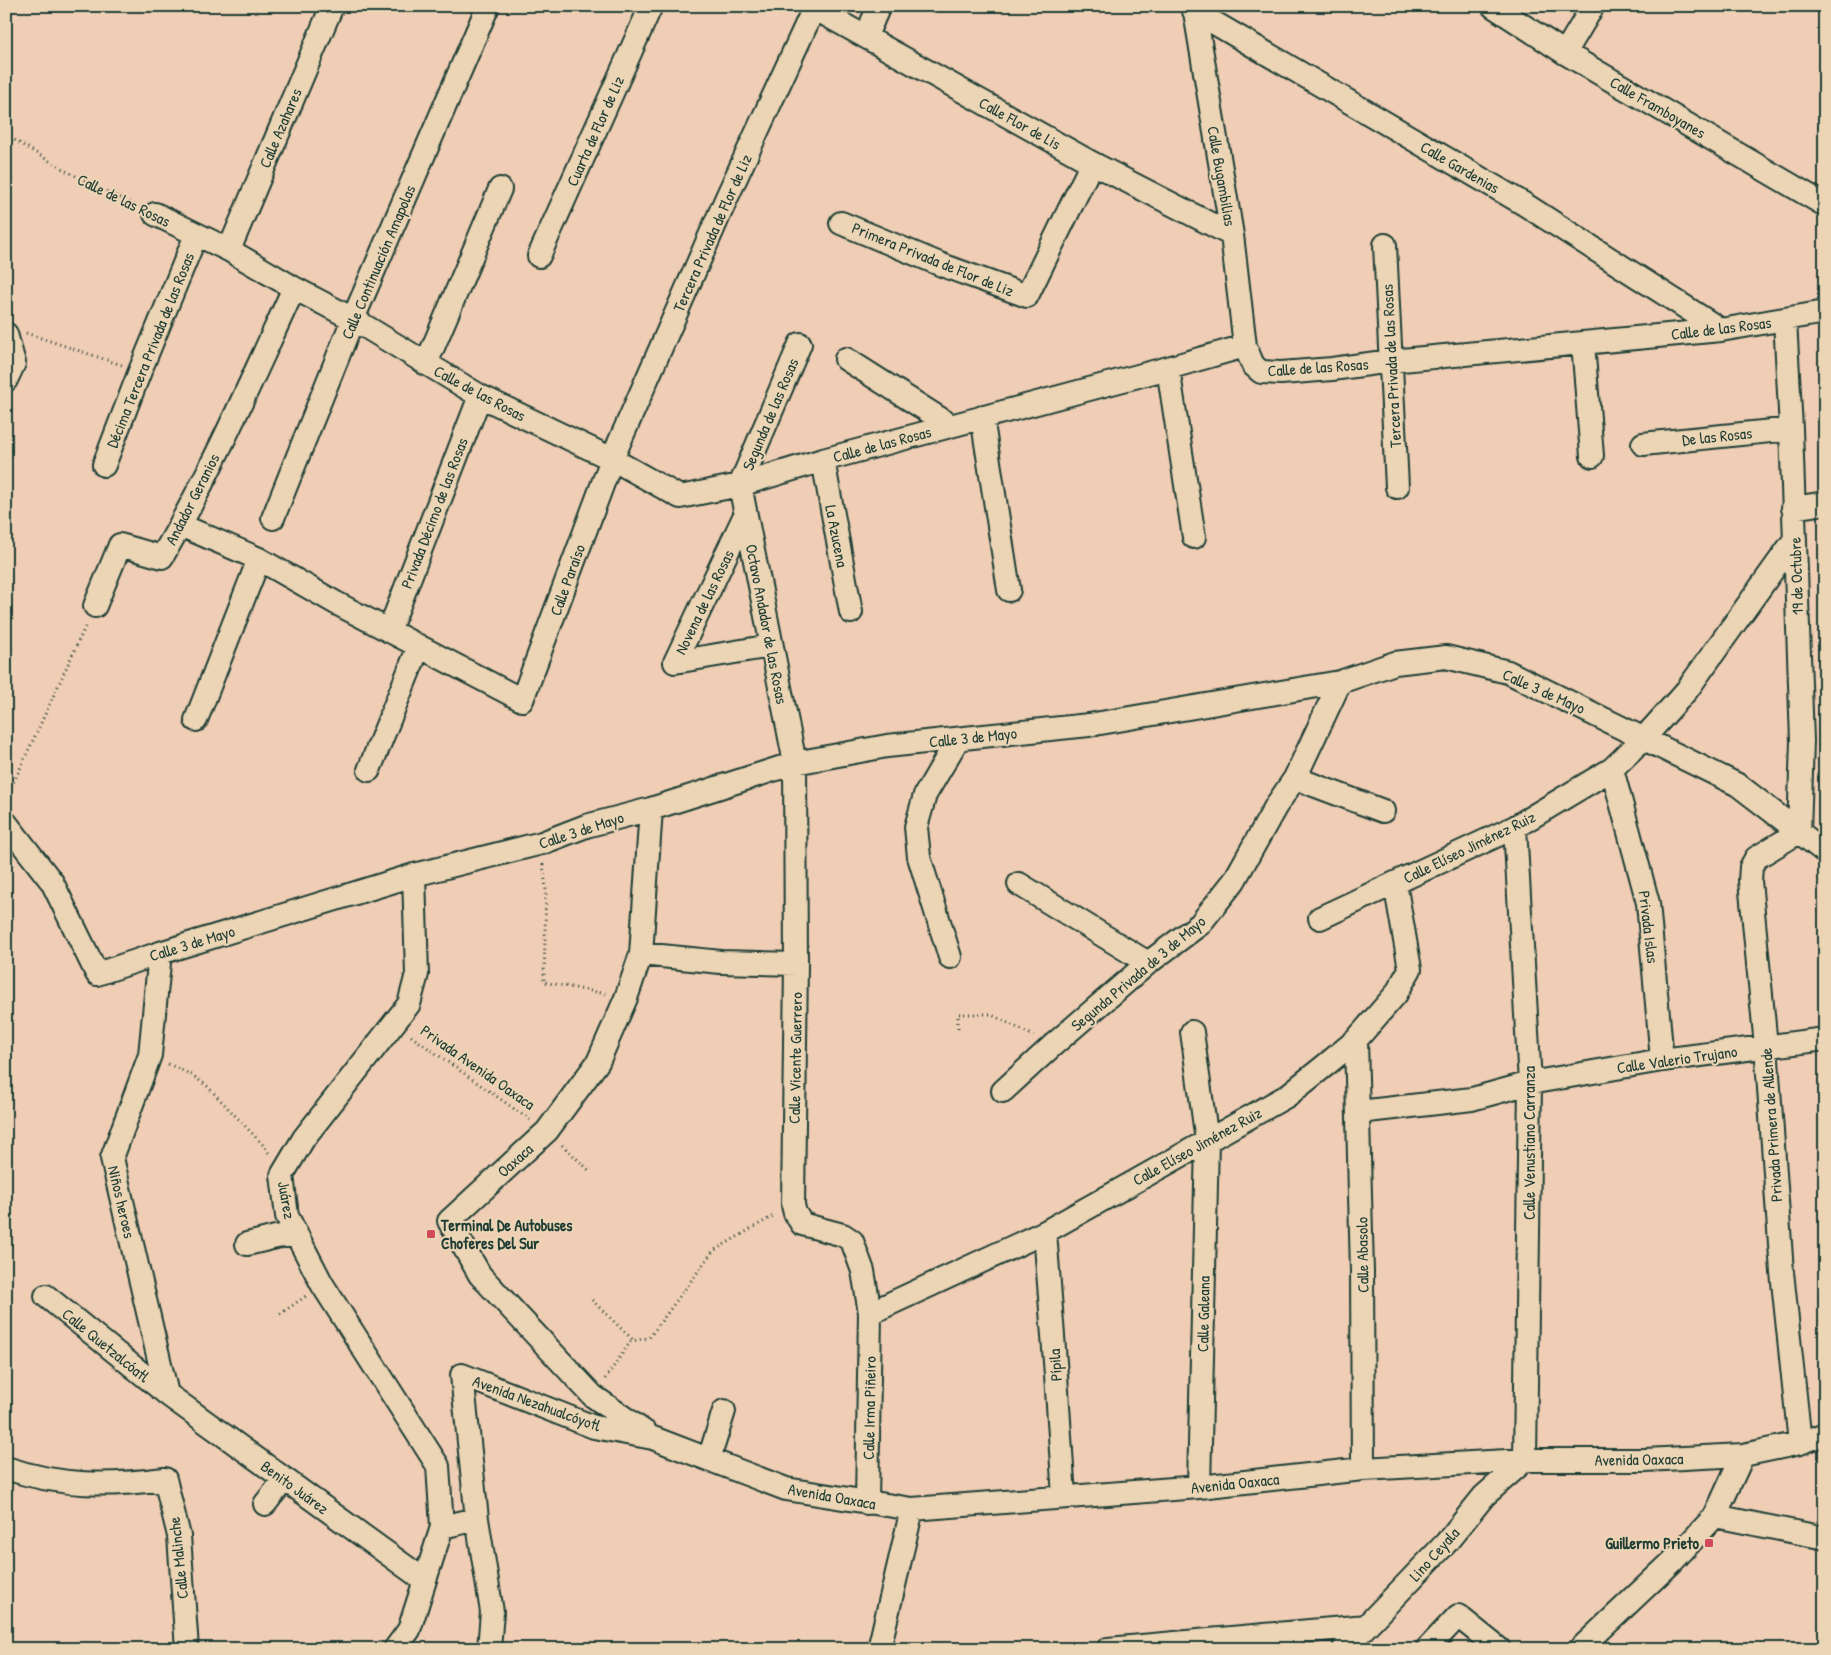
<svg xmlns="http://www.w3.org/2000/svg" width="1831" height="1655" viewBox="0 0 1831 1655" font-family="'Patrick Hand',sans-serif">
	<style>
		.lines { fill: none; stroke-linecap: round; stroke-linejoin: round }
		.minor-casing { stroke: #1f3d34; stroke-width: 26 }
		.path { stroke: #1f3d34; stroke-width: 3; stroke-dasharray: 1 4; stroke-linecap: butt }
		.minor { stroke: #ecd5b5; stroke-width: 22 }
		.poi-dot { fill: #d1495b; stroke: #ecd5b5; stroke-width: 2 }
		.labels { text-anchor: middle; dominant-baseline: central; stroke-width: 4; stroke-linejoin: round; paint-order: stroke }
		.street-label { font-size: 16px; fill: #1f3d34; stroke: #ecd5b5 }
		.poi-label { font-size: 16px; font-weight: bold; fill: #1f3d34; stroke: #ecd5b5; text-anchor: start }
	</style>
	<rect width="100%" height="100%" fill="#f0ceb5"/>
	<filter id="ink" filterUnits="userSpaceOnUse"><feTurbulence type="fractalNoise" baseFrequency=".02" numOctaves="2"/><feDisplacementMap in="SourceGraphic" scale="10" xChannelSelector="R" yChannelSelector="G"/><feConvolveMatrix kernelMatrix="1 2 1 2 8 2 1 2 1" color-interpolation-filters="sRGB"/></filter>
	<g filter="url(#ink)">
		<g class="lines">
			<g class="minor-casing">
				<path id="minor" d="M810,6L1092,163L1232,235
					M1194,6L1232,235L1245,346L1253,365L1261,372L1281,373L1332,369L1391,361L1721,330L1825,312
					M1493,6L1565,53L1825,205
					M1194,11L1524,204L1721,330
					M866,36L879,6
					M1565,53L1593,6
					M155,214L229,250L294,288L353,319L480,396L612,459L680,497L740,485L823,460L1168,368L1245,346
					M841,223L942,265L1027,296L1092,163
					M1385,245L1397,487
					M229,250L332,6
					M539,256L651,6
					M1785,320L1791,429L1802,741L1799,832
					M6,334L14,363L6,380
					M1583,343L1592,456
					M800,344L740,485L795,763L796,964L793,1205L795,1213L802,1224L843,1235L852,1241L863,1271L870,1313L867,1503
					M846,359L950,425
					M426,364L500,189
					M1168,368L1194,537
					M982,417L1009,590
					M1643,444L1791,429
					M823,460L851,612
					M104,465L140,371L196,235
					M1793,508L1825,503
					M273,518L353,319L488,6
					M180,525L259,559L336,603L522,700L612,459L727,197L814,8
					M95,606L120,545L162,557C212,471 252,379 294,288
					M389,631L480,396
					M675,662L745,515
					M675,662L771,646
					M196,720L259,559
					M1612,769L1648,903L1662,1060
					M369,770L419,646
					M1295,778L1383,811
					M6,823L52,882L97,974L160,953L414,875L542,843L586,826L651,809L795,763L887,746L1089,725L1340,682L1395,663L1446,657L1508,672L1738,785L1825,852
					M1799,832L1756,858L1751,867L1750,881L1766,1046L1782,1272L1800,1443
					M414,875L417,974L409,1004L304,1138L282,1175L287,1216L322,1284L438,1466L442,1527
					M1019,884L1148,963
					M1320,918L1515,827L1612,769L1644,738L1687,690L1795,539
					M160,953L150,1055L112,1158L167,1394
					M641,954L721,962L796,964
					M950,957L919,857L916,827L925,795L958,739
					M1192,1032L1207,1141L1199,1487
					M1356,1040L1362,1272L1363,1469
					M1003,1091L1052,1046L1148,963L1200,924L1234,881L1276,806L1295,778L1340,682
					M1359,1112L1472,1099L1530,1083L1662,1060L1825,1039
					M1045,1232L1056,1375L1064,1497
					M247,1244L276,1237L296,1234
					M46,1296L167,1394L424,1580
					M870,1313L1045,1232L1287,1096L1327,1064L1356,1040L1396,994L1410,969L1395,883
					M646,1433L593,1396L480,1275L449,1221L547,1131L598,1062L626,998L641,954L651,809
					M709,1459L724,1411
					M6,1468C62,1487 108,1486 165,1479L179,1536L187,1649
					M265,1504L284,1480
					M1715,1516L1825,1538
					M395,1649L409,1630L442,1527L477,1519
					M489,1649L492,1612L477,1519L462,1375L594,1427L653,1438L786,1489L912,1509L1199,1487L1363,1469L1525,1460H1645L1743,1455L1800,1443L1825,1434
					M879,1649L912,1509
					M1108,1649L1366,1626
					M1344,1649L1446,1543L1484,1496L1525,1460L1530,1083L1515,827
					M1427,1649L1458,1616L1499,1649
					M1580,1649L1673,1561L1715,1516L1743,1455"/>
			</g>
			<path class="path" d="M6,135L66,171L136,206
				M26,333L122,365
				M6,795L13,784L86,625
				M543,864L546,888L544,982L606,994
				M958,1028V1014H990L1034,1036
				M411,1036L530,1120
				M168,1064L192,1075L207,1086L265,1147L270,1155
				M562,1145L591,1172
				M592,1300L634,1341
				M280,1314L306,1296
				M605,1379L631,1341L649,1338L713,1251L775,1215"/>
			<use href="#minor" class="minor"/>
		</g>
	</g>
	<g class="poi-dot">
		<rect x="426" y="1229" width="10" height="10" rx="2.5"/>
		<rect x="1704" y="1538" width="10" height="10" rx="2.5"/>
	</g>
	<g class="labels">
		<g class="street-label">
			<text transform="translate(1658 107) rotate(30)">Calle Framboyanes</text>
			<text transform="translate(1020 123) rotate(29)">Calle Flor de Lis</text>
			<text transform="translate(280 128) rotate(-67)">Calle Azahares</text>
			<text transform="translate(595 131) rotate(-66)">Cuarta de Flor de Liz</text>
			<text transform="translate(1460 167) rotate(30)">Calle Gardenias</text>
			<text transform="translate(1222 176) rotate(80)">Calle Bugambilias</text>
			<text transform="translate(124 200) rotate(26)">Calle de las Rosas</text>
			<text transform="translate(712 233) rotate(-66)">Tercera Privada de Flor de Liz</text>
			<text transform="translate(933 259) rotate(22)">Primera Privada de Flor de Liz</text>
			<text transform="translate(378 262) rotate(-67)">Calle Continuación Amapolas</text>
			<text transform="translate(1721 328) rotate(-7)">Calle de las Rosas</text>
			<text transform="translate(150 350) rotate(-68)">Décima Tercera Privada de las Rosas</text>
			<text transform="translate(1391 366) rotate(-93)">Tercera Privada de las Rosas</text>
			<text transform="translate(1318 367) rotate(-4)">Calle de las Rosas</text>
			<text transform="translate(480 393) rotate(28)">Calle de las Rosas</text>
			<text transform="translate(770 414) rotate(-67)">Segunda de las Rosas</text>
			<text transform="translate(1717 436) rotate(-6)">De las Rosas</text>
			<text transform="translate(882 444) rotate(-15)">Calle de las Rosas</text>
			<text transform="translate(192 499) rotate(-63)">Andador Geranios</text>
			<text transform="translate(434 513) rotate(-69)">Privada Décimo de las Rosas</text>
			<text transform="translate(837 536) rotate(79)">La Azucena</text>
			<text transform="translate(1796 576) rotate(-92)">19 de Octubre</text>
			<text transform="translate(567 580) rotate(-70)">Calle Paraíso</text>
			<text transform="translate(704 602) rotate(-64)">Novena de las Rosas</text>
			<text transform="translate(767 624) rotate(79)">Octavo Andador de las Rosas</text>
			<text transform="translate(1544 691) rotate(24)">Calle 3 de Mayo</text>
			<text transform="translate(973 737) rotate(-6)">Calle 3 de Mayo</text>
			<text transform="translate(581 830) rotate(-18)">Calle 3 de Mayo</text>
			<text transform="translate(1469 847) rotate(-26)">Calle Elíseo Jiménez Ruiz</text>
			<text transform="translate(1649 927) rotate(83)">Privada Islas</text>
			<text transform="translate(192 943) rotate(-17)">Calle 3 de Mayo</text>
			<text transform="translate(1138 973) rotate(-40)">Segunda Privada de 3 de Mayo</text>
			<text transform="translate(795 1058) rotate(-89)">Calle Vicente Guerrero</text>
			<text transform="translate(1677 1059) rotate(-8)">Calle Valerio Trujano</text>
			<text transform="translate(478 1067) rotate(35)">Privada Avenida Oaxaca</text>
			<text transform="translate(1771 1125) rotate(-94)">Privada Primera de Allende</text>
			<text transform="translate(1529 1143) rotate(-90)">Calle Venustiano Carranza</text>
			<text transform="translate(1197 1146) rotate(-29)">Calle Elíseo Jiménez Ruiz</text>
			<text transform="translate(515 1160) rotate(-42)">Oaxaca</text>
			<text transform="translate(287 1200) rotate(80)">Juárez</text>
			<text transform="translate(122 1202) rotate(77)">Niños heroes</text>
			<text transform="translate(1362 1255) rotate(-91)">Calle Abasolo</text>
			<text transform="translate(1203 1314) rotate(-89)">Calle Galeana</text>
			<text transform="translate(106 1345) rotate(39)">Calle Quetzalcóatl</text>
			<text transform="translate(1055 1365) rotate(-94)">Pípila</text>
			<text transform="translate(537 1403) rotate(20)">Avenida Nezahualcóyotl</text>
			<text transform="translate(869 1408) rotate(-89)">Calle Irma Piñeiro</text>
			<text transform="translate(1639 1459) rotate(-1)">Avenida Oaxaca</text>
			<text transform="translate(1235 1483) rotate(-6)">Avenida Oaxaca</text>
			<text transform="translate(295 1487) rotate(36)">Benito Juárez</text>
			<text transform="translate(832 1496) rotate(10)">Avenida Oaxaca</text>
			<text transform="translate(1434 1554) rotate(-48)">Lino Ceyala</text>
			<text transform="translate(178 1558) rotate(-96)">Calle Malinche</text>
		</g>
		<g class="poi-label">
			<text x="441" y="1225">Terminal De Autobuses<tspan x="441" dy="18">Choferes Del Sur</tspan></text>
			<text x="1699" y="1543" text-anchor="end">Guillermo Prieto</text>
		</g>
	</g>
	<rect width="1831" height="1655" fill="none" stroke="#ecd5b5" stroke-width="25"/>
	<rect x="12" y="12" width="1806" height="1630" fill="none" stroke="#1f3d34" stroke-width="2" filter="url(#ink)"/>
</svg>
